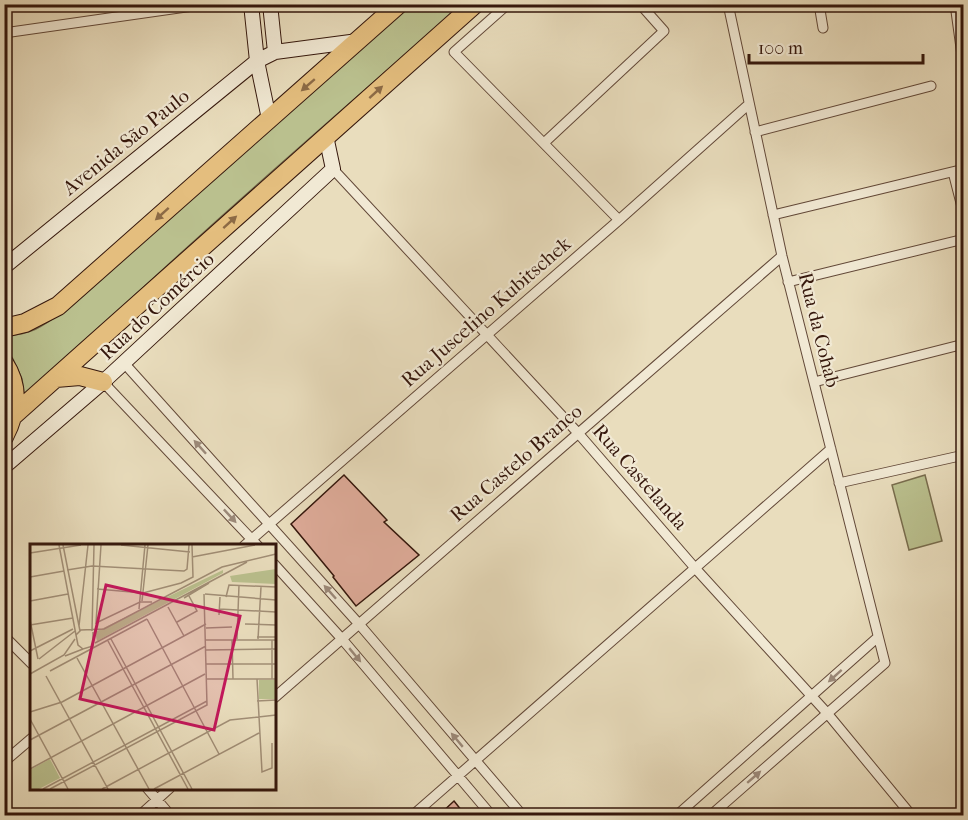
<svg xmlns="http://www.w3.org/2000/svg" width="968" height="820" viewBox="0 0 968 820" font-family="'IM FELL French Canon',serif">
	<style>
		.green { fill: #bac08e; stroke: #786c4d; stroke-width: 1.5 }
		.building { fill: #deab99; stroke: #35170c; stroke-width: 1.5 }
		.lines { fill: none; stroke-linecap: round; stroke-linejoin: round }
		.street-casing { stroke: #624838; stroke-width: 11 }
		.secondary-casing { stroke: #35170c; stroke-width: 16 }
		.highway-casing { stroke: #35170c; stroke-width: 20 }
		.street { stroke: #f1e9d4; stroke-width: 9 }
		.secondary { stroke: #f1e9d4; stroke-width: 14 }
		.highway { stroke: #e4be7e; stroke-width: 18 }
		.oneway { fill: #8c6a45 }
		.oneway2 { fill: #9c8a7a }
		.labels { text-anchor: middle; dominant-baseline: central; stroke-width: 4.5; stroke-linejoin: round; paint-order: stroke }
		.street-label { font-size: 20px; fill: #35170c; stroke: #f1e9d4 }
		.inset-road { fill: none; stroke: #a18e76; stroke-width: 1.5 }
		.view { fill: #c2185b; fill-opacity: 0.15; stroke: #c2185b; stroke-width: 3 }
		.inset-edge { fill: none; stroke: #35170c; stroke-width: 3 }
	</style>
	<rect width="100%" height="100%" fill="#e9ddbd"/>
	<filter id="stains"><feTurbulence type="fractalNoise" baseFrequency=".00333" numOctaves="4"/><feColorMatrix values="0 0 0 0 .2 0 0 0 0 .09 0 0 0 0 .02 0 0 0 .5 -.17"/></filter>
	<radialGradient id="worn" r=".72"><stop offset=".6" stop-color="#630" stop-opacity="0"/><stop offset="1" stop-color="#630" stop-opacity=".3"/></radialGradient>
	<path class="green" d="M410,5H462C315,134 165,262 25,400L22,379L13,359L5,346V336C31,334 41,328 62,312Z
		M925,475L942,541L909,550L892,485Z"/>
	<path class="building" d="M344,475L387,520L384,522L419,555L356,606L333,577L334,576L291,524Z
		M454,801L466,816H438Z"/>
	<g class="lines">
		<g class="street-casing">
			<path id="street" d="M508,4L454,52L619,220
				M819,4L823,28
				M955,4L964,70
				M4,33L207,4
				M755,132L931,86
				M544,143L664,31L640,4
				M333,169L578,433L695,568L827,713L912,816
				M953,172L964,215
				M773,215L964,169
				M788,282L964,239
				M124,363L359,624L523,816
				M103,382L258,546
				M814,382L964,344
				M839,483L964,455
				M244,546L619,220L749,104
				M274,564L342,639L492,816
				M4,636L32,664
				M274,698L782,256
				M4,762L32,738
				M147,788L171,816
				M139,816L170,788
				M412,816L831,449
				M676,816L878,637
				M710,816L885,663L782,256L728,4"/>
		</g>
		<g class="secondary-casing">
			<path id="secondary" d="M251,4L257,61L269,119
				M270,4L275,52
				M4,267L257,61L275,52L358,41
				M4,467L103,382L333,169L326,136"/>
		</g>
		<g class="highway-casing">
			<path id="highway" d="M4,328L25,323L58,306L399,4
				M4,363C20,387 17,412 4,437
				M56,378L80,376L103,382
				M14,415L475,4"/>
		</g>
		<use href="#street" class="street"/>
		<use href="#secondary" class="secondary"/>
		<use href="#highway" class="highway"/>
	</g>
	<defs><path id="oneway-solid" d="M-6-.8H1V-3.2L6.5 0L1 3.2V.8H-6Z" transform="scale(1.5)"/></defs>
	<g class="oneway">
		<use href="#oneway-solid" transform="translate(308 85) rotate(139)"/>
		<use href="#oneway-solid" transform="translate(376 92) rotate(-42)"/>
		<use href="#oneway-solid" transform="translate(162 214) rotate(138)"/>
		<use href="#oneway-solid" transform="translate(230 222) rotate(-42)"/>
	</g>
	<g class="oneway2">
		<use href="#oneway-solid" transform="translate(200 447) rotate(-132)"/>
		<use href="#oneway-solid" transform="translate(230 516) rotate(47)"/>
		<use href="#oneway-solid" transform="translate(330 592) rotate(-132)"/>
		<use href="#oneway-solid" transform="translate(355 655) rotate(50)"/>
		<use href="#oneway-solid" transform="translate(835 676) rotate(138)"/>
		<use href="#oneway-solid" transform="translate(457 740) rotate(-130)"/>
		<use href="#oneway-solid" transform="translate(754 777) rotate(-41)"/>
	</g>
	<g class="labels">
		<g class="street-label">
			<text transform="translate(126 142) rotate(-39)">Avenida São Paulo</text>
			<text transform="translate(157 306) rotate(-43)">Rua do Comércio</text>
			<text transform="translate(486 312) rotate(-41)">Rua Juscelino Kubitschek</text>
			<text transform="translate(819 330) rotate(76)">Rua da Cohab</text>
			<text transform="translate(516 463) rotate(-41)">Rua Castelo Branco</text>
			<text transform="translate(640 477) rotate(49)">Rua Castelanda</text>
		</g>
	</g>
	<g transform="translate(30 544)">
		<rect width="246" height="246" fill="#e9ddbd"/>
		<path d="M246,25V40L202,38L200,32ZM193,26V29L67,97L65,88ZM229,136H246V155H229ZM20,215L30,234L9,245H0V226Z" fill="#bac08e"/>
		<path class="inset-road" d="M29,1L46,91M33,1L50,87M71,1L66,79L110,58H122M91,1L160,8M0,9L51,1M162,13L225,1M37,26L62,22L154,27L157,25L159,1M0,33L34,27M67,45L113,49L151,39L163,33L162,1M175,50L246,56M196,53L199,41L246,43M154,54L179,39M0,57L38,50M112,57L118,1M138,63L154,92M109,65L115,1M189,65L246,68M189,71L190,53M117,75L189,210M0,76L8,115M147,78L167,67L159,52M215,80L246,81M0,81L43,74M49,82L58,1M176,84L202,83M62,87L64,1M63,88V102L53,105L48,101L46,91L51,86L74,85L192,23L246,10M227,93H246M81,95L162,245M207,95L209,41M228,95L231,43M176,96H246M202,96L203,135M242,96V135M78,97L158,245M65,99L217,18M176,106L246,105M0,107L43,85M35,112L53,105M47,114L119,245M9,115L45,87M176,120H246M20,127L117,75M0,130L34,111L45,95M16,132L78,245M177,135H246M227,135L232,228L242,224V199M227,157L246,156M0,168L32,158L176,80M0,175L38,245M0,196L176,102M0,225L175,130M13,245L177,157M20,245L177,161L174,50M72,245L200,176L246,171M124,245L229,189"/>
		<path class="view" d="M76,41L210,72L184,186L50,155Z"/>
		<rect width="246" height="246" class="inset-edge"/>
	</g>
	<rect width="968" height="820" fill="none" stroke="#e9ddbd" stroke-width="24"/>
	<rect x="6" y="6" width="956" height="808" fill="none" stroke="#35170c" stroke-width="3"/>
	<rect x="12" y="12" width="944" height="796" fill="none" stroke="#35170c" stroke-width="1.5"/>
	<path d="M749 54v9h174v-9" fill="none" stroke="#35170c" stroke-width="3"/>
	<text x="758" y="54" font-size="18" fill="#35170c" stroke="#f1e9d4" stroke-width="4.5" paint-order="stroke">100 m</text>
	<rect width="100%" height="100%" filter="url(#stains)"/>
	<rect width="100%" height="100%" fill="url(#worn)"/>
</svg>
